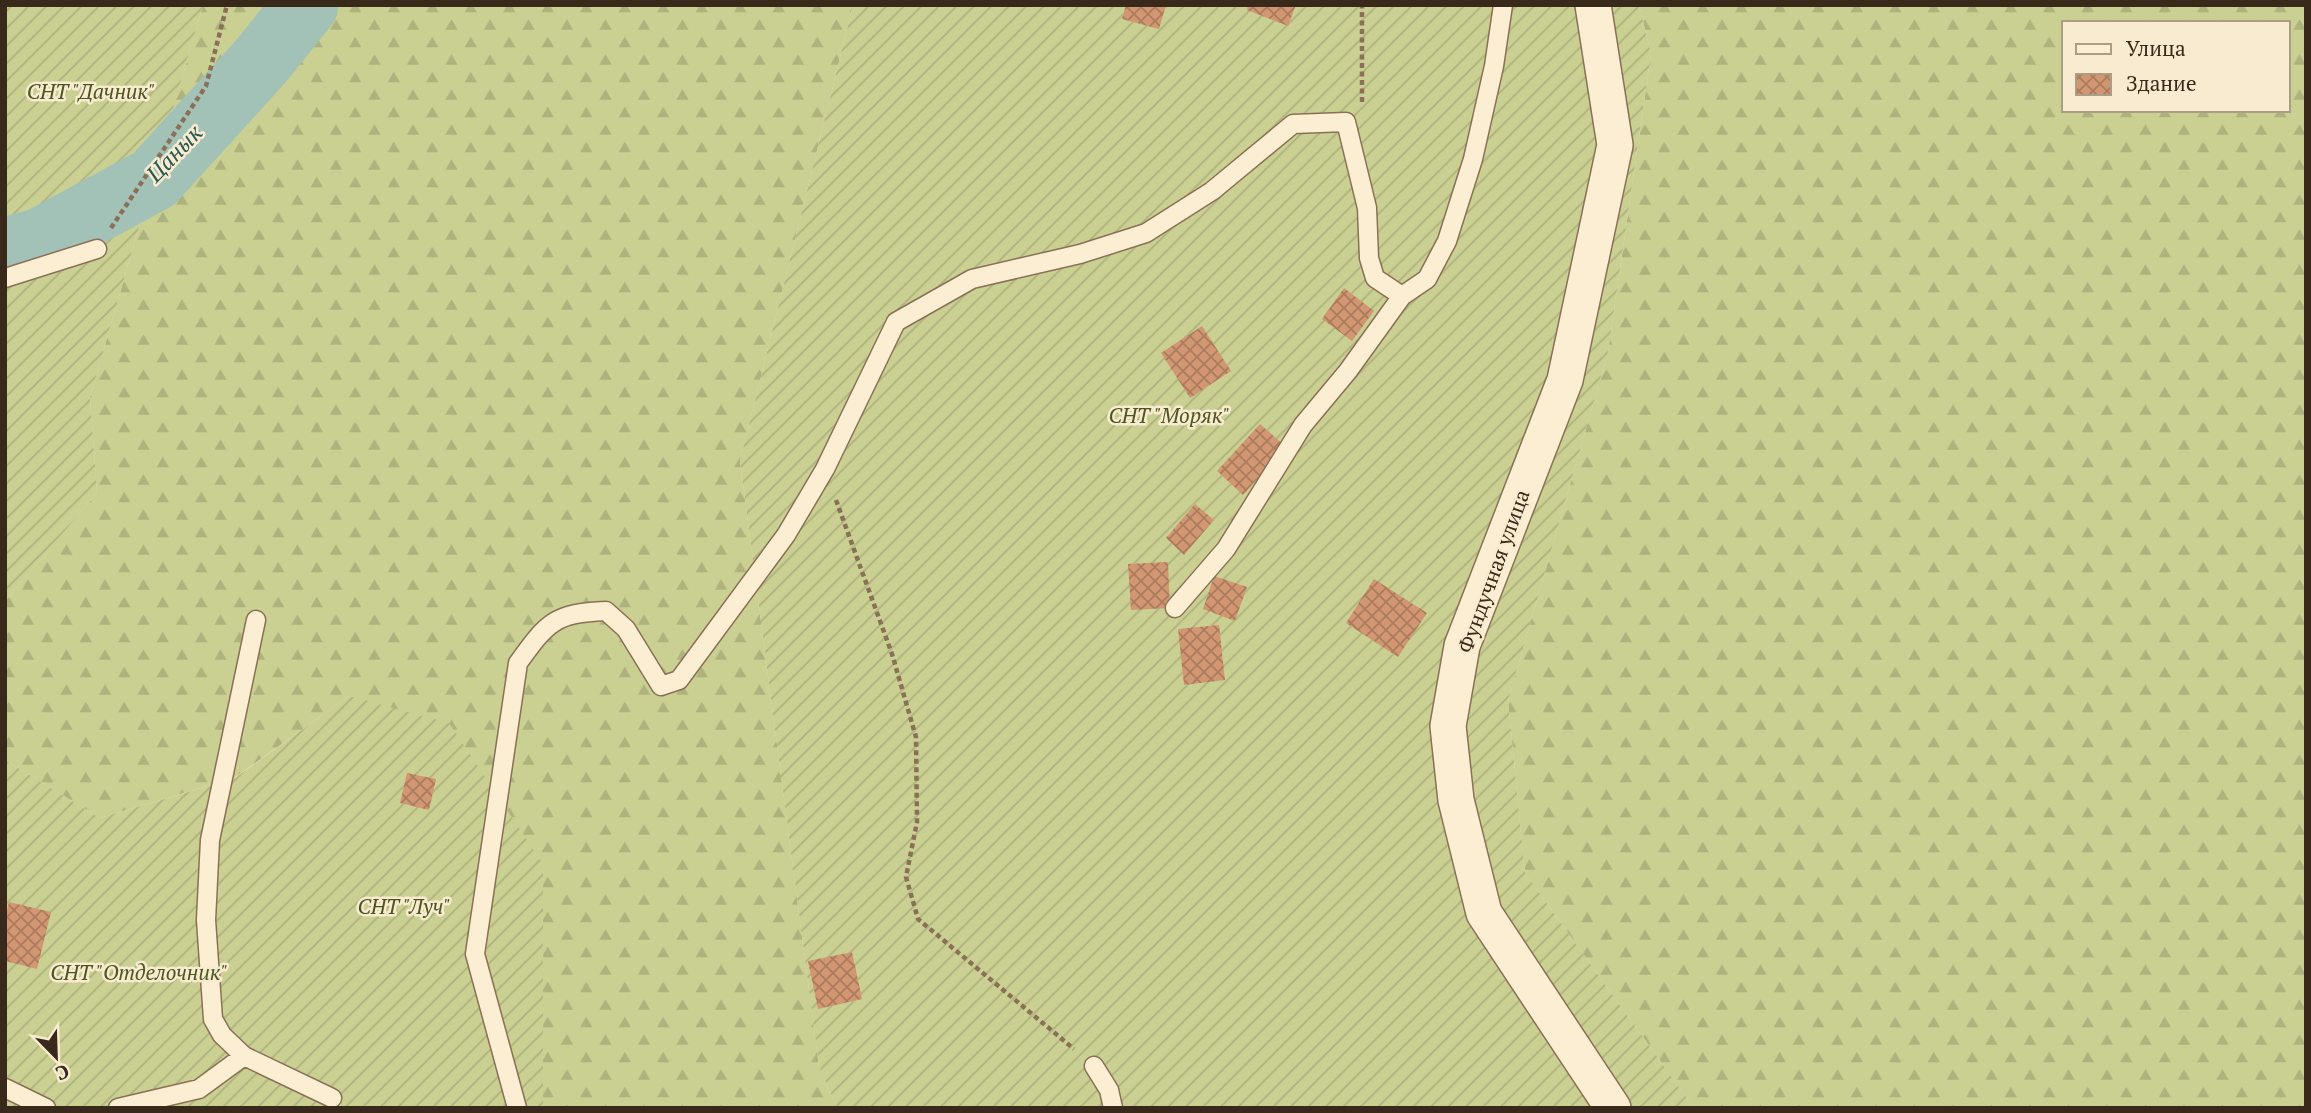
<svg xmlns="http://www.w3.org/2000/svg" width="2311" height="1113" viewBox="0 0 2311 1113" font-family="'PT Serif',serif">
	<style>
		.forest { fill: url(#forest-firs); fill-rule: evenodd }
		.garden { fill: url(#garden-furrows) }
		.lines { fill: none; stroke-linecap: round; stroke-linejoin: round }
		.river { stroke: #a2c2b8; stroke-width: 65 }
		.building { fill: url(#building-cross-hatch) }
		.service-casing { stroke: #8a7056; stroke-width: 21 }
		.minor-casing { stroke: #8a7056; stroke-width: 38 }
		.path { stroke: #8a7056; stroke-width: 4.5; stroke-dasharray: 5 3.5; stroke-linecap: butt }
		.service { stroke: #fbeed2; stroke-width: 18 }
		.minor { stroke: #fbeed2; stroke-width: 35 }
		.labels { text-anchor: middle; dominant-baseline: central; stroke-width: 5; stroke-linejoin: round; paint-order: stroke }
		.park-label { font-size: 21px; font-style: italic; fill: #4b5721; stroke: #f8ebcf }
		.street-label { font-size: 21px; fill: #39291b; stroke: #f8ebcf }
		.water-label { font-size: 23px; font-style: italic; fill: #2a5a55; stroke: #f8ebcf }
	</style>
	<defs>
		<pattern id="forest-firs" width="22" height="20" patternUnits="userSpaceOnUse" patternTransform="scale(1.75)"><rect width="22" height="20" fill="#cacf92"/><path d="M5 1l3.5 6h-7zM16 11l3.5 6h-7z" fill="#aeb27d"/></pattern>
		<pattern id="garden-furrows" width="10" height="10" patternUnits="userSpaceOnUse" patternTransform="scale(1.75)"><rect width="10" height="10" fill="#cacf92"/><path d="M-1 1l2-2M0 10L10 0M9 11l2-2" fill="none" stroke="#aeb27d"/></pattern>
		<pattern id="building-cross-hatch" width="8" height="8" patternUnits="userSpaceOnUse" patternTransform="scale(1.75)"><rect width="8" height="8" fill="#d29772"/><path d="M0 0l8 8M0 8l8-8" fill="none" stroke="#ab7b5d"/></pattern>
	</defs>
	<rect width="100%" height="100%" fill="#f1e0bf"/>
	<path class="forest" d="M203,5H853L740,461L819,1067L837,1108H543V864L349,696L234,778L100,818L5,760V601L97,493L90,397Z
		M1639,5H2306V1108H1694L1525,873L1508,701L1608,352L1651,54ZM2064,23H2288V110H2064Z"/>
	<path class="garden" d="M5,5H203L90,397L97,493L5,601Z
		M853,5H1639L1651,54L1608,352L1508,701L1525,873L1694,1108H837L819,1067L740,461Z
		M349,696L449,723L543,864V1108H5V760L100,818L235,778Z"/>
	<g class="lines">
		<path class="river" d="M5,250L41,240L154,179L262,60L306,5"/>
	</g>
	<path class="building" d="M1126,5H1166L1159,29L1122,19Z
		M1248,5H1296L1288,26L1247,10Z
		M1344,288L1374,311L1352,341L1322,319Z
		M1202,326L1231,371L1190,398L1161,353Z
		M1260,424L1286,447L1243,495L1217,471Z
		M1195,504L1214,520L1184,555L1166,538Z
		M1168,562L1170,608L1131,610L1128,564Z
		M1214,576L1247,587L1235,621L1203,609Z
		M1374,579L1427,613L1398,657L1346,623Z
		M1219,625L1225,680L1184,685L1178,629Z
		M407,773L436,779L429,810L400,803Z
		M9,902L51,912L37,969L5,961V919Z
		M852,952L862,999L818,1009L808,961Z"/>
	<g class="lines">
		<g class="service-casing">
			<path id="service" d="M5,278L97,249
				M1175,608L1226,549L1303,425L1348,371L1402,296
				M256,620L210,840L206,920L213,1019L222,1035L244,1056L332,1098
				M1094,1066L1109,1090L1113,1108
				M5,1088L46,1108
				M118,1108L199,1089L244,1056
				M517,1108L475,954L518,663C547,623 554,613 606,611L626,629L661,686L679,680L786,535L825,469L896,322L972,279L1080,254L1146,233L1212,191L1293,124L1346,122L1367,208L1369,258L1375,278L1402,296L1427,279L1447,241L1473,159L1494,66L1503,5"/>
		</g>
		<g class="minor-casing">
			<path id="minor" d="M1593,5L1615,145L1565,380L1462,646L1448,726L1456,800L1484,913L1613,1108"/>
		</g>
		<path class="path" d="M1362,102V5
			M111,228L206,86L227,5
			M836,500L892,654L916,737L917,822L906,877L918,919L1074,1049"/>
		<use href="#service" class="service"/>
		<use href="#minor" class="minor"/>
	</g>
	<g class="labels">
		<g class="park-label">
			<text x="91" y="91">СНТ "Дачник"</text>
			<text x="1169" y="415">СНТ "Моряк"</text>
			<text x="404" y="906">СНТ "Луч"</text>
			<text x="139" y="972">СНТ "Отделочник"</text>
		</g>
		<g class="street-label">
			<text transform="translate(1493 571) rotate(-70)">Фундучная улица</text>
		</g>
		<g class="water-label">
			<text transform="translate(174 153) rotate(-46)">Цанык</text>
		</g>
	</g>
	<rect width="2311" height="1113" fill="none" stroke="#39291b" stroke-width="14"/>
	<rect x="2062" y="21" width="228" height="91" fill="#f8ebcf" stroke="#ac9d87" stroke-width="2"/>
	<rect x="2076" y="44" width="35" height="10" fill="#fbeed2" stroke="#ac9d87" stroke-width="2"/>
	<text x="2126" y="56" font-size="21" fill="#39291b">Улица</text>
	<rect x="2076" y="74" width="35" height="21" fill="url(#building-cross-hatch)" stroke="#ac9d87" stroke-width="2"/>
	<text x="2126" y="91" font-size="21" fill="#39291b">Здание</text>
	<g transform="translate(56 1057) rotate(157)" stroke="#f8ebcf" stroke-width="5" paint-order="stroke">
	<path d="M0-5L12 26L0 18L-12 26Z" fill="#39291b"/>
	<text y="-10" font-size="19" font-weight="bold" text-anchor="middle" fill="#39291b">С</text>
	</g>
</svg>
